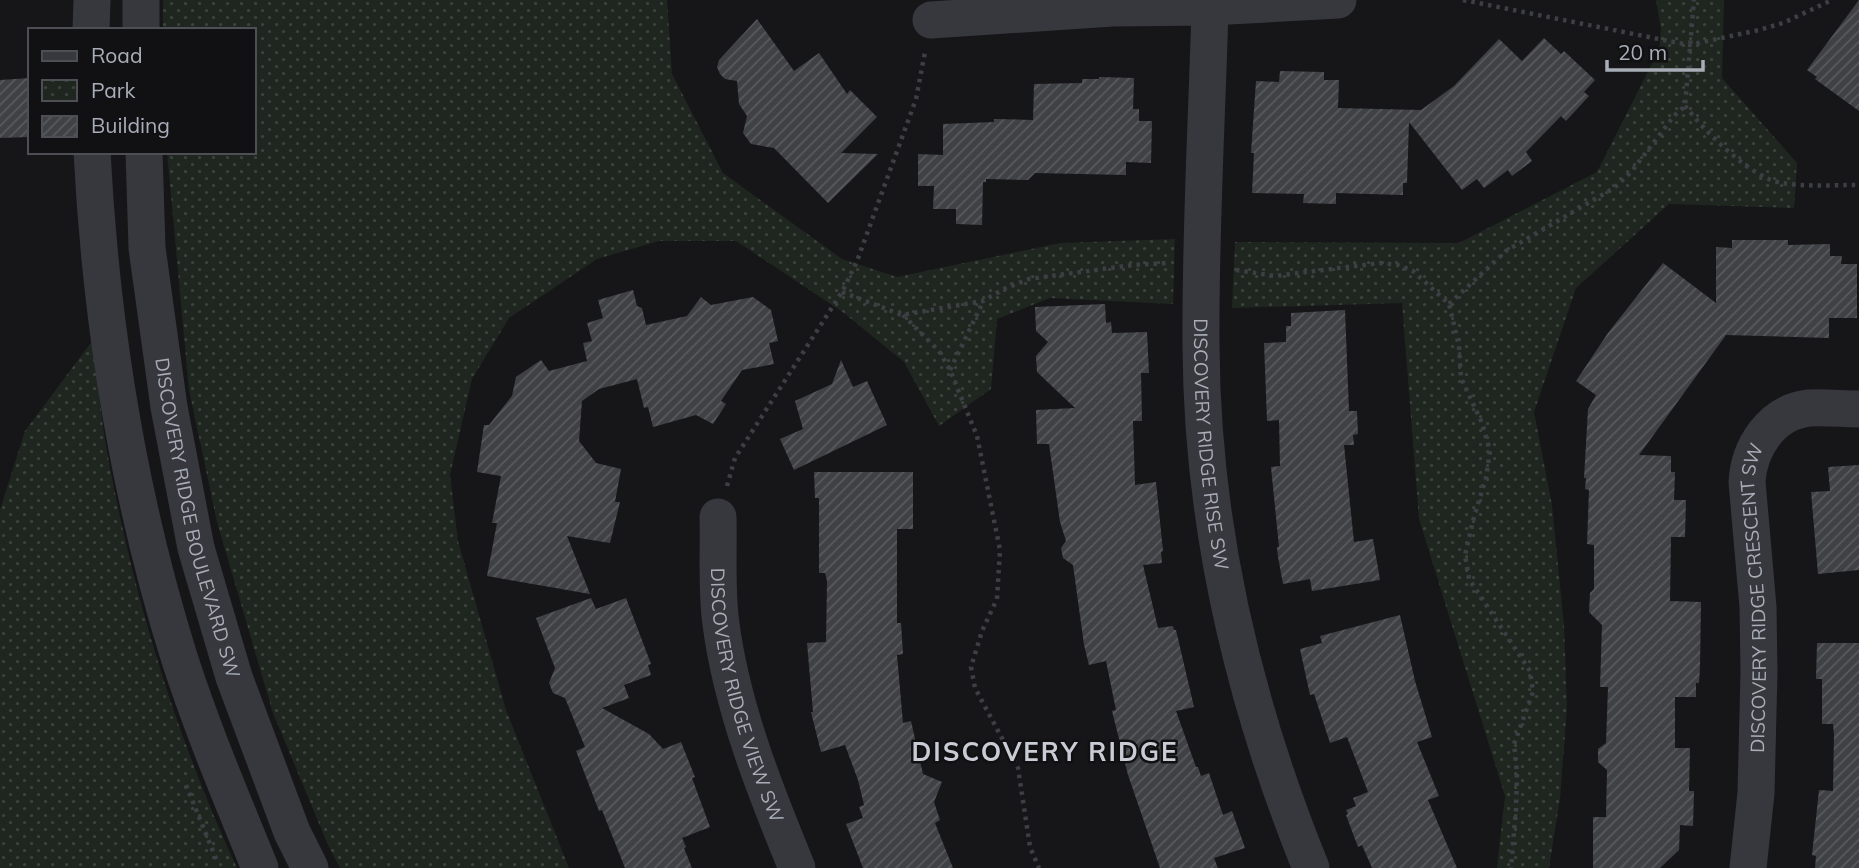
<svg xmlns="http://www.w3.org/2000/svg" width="1859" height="868" viewBox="0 0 1859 868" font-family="Mulish,sans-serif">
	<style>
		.park { fill: url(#park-dots) }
		.building { fill: url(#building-hatch) }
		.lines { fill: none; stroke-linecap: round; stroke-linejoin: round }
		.path { stroke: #3d3f44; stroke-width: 4.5; stroke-dasharray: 3.5 5; stroke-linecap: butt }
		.minor { stroke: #37383d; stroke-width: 37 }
		.labels { text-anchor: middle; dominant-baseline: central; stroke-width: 5; stroke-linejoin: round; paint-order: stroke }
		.street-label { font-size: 19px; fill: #a8adb8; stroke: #111113 }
		.district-label { font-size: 26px; font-weight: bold; letter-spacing: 2px; fill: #c9ccd4; stroke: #111113 }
	</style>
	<defs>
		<pattern id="park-dots" width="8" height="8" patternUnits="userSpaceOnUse" patternTransform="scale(1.75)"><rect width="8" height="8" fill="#1e261f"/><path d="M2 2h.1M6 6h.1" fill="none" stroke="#3c433d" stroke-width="1.8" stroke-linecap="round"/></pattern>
		<pattern id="building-hatch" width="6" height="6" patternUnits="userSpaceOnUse" patternTransform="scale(1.75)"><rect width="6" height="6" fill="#404145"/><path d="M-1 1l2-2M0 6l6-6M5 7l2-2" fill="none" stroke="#595a5e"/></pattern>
	</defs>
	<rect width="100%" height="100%" fill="#161618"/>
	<path class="park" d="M163,0H667L672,74L723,173L842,259L897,277L1060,243L1175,239L1173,304L1050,298L997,319L991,389L939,426L904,362L844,313L736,241H659L597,259L509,318L472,379L450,475L458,541L506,710L569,868H340L328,845L273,713L217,522L189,390L167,152H254V30H163Z
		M1656,0H1724L1722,78L1797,163L1794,208L1669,204L1576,288L1534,412L1552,505L1564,625L1567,708L1560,798L1549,868H1497L1505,796L1419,519L1402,303L1232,308L1235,242L1459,243L1597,172L1659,50L1661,29Z
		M93,340C98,381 101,422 109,462C135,602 177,739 237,868H0V510L25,431Z"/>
	<path class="building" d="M1859,0V111L1815,79L1817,77L1807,70Z
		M757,19L794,71L819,53L847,94L850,90L877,117L841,153L878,154L828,203L774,148L751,144L743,133L747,116L739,104L737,81L725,79L720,74L717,67L719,60Z
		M1544,38L1561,54L1564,51L1595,80L1584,92L1589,96L1566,121L1561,116L1526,152L1532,161L1512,176L1508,170L1484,188L1477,179L1462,190L1409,122L1407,183H1403V195L1336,193V204L1303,203L1304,194L1252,193L1254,153H1251L1256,81L1279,82L1280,71L1324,72V80H1339L1338,108L1421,110L1454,86L1499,39L1522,61Z
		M1099,77L1134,78L1133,109H1139V121H1152L1151,163L1126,162V175L1035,173L1028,180L986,179V182H983L982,225L956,224V209H933L934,186H918V154L943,155V124L994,122V119L1033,120L1034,84L1082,83V79H1099Z
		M30,78V137L0,138V80Z
		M1732,240H1788V245L1830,244V256H1842L1841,264H1857V318H1829V338L1726,335L1639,455L1671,456V472H1675L1674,500H1686L1685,537H1671L1670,601L1701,602L1700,667L1699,683H1696V697H1675V748H1690L1689,791H1694L1693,826L1680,825L1679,850L1660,868H1593V817H1606L1607,770L1598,762V749L1606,743L1608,687H1600L1602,625L1589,612L1590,593L1594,589V545L1587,544L1589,490L1585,489L1586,478H1584L1588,409L1596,395L1576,381L1608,333L1663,263L1716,303V247L1732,248Z
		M633,290L637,306L642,308L646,325L687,316L701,297L711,305L753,297L771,310L778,341L769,343L774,364L742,370L721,401L726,404L713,424L696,415L653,427L648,407L644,408L637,379L599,389L582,401L579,441L596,463L621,469L615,502H620L610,543L567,536L590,594L487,576L497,523H492L501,476L477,472L484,425H489L512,396L516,377L541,360L549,371L587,361L583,343L592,341L587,323L603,318L598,300Z
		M1105,304L1106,323L1111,322L1112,333L1147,332L1149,373H1141L1142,421H1133L1135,485L1156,482L1163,551L1161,552L1162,563L1143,565L1158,628L1173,626L1174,630H1176L1194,707L1176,711L1196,767H1198L1201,776L1209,773L1223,815L1232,811L1245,848L1214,858L1218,868H1160L1128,775L1112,711L1116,710L1106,661L1089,665L1084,645L1073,565L1063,558L1061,548L1066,541L1060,522L1049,444H1037L1036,410L1075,408L1037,372L1036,356L1048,342L1036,331L1035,307Z
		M1345,310L1349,411H1357L1358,434L1353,435L1354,445H1344L1354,542L1373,539L1380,580L1312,591L1310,579L1283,584L1278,557L1277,547H1279L1271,467L1280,466L1279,420L1267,421L1264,343L1286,342V326H1291V313Z
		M841,360L853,387L867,381L887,425L794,470L780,439L803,429L795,401L832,384Z
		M1859,465V570L1818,574L1811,492L1830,491L1828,467Z
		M814,472H913V529H897V623H901L903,654L897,655L903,723L911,721L923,774L942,782L934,802L940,820L935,823L953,868H863L846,824L863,818L859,807L864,805L858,780L845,745L821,752L811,712H813L807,643L826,642L827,581L825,573H819V498H815Z
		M591,598L596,609L626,598L651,664L648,665L651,675L624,685L629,698L602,708L649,734L663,749L681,742L695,777L692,778L710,827L682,838L686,847L684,848L692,868H625L602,810L599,811L576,751L585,747L565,698L553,693L549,683L555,668L536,618Z
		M1400,615L1415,681L1432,737L1417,742L1439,796L1428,800L1457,868H1372L1362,845L1358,847L1346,815L1348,814L1346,810L1356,806L1353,798L1368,792L1347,737L1330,743L1314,694L1310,695L1300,649L1322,643L1320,636Z
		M1817,643H1859V868H1815L1816,856L1812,855L1819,790L1833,791L1834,735L1833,724H1822V679H1816Z"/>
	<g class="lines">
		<path class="path" d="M1463,0L1689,45L1759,30L1783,23L1832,0
			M1685,106C1705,131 1750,178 1782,183C1807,187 1834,185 1859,185
			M1236,270L1275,276L1380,263L1398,265L1413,271L1449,304L1459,346L1461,378L1482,423L1490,451L1486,478L1474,517L1465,555L1469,579L1530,671L1533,692L1514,744L1517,774L1516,809L1511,868
			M842,292L902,315L983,301L1004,289L1029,279L1133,265L1168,263
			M1449,304L1506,251L1614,188L1632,171L1674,116L1685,106L1694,0
			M903,315L939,351L950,370L977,436L1000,550L997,599L982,631L971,667L975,688L1018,768L1030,847L1039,868
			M950,370L983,302
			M727,486L735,458L842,292L857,261L916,99L925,52
			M186,785L217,861"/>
		<g class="minor">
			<path d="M141,0V30"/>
			<path id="s1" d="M1210,7C1207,120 1200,233 1201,346C1202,526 1244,703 1311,868"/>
			<path d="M931,20L1112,8L1210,7L1338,0"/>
			<path d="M91,30L92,0"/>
			<path d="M92,152C101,324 128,495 180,660C203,731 232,799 260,868"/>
			<path id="s2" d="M144,152L147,248L169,407L196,548L234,677L292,832L310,868"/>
			<path id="s3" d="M718,517C719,552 716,589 721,624C732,708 765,790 797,868"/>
			<path id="s4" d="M1748,868L1756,793L1759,672L1758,607L1747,482C1749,448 1771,412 1809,408C1825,407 1843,409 1859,409"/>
		</g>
	</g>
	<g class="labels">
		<g class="street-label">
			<text stroke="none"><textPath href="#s1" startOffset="438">DISCOVERY RIDGE RISE SW</textPath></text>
			<text stroke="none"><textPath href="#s2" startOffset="371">DISCOVERY RIDGE BOULEVARD SW</textPath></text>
			<text stroke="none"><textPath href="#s4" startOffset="271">DISCOVERY RIDGE CRESCENT SW</textPath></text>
			<text stroke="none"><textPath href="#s3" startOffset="182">DISCOVERY RIDGE VIEW SW</textPath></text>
		</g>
		<g class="district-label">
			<text x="1045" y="751">DISCOVERY RIDGE</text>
		</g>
	</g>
	<rect x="28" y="28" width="228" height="126" fill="#111113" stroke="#4d4f55" stroke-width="2"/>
	<rect x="42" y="51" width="35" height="10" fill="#37383d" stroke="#4d4f55" stroke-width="2"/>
	<text x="91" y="63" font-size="21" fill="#a8adb8">Road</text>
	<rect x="42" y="80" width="35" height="21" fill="url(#park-dots)" stroke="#4d4f55" stroke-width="2"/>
	<text x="91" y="98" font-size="21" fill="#a8adb8">Park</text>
	<rect x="42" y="116" width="35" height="21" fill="url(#building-hatch)" stroke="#4d4f55" stroke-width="2"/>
	<text x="91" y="133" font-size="21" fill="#a8adb8">Building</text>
	<path d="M1607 60v10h96v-10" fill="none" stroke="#a8adb8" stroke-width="3.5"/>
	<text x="1618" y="60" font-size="21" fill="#a8adb8" stroke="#111113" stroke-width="5" paint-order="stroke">20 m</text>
</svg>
